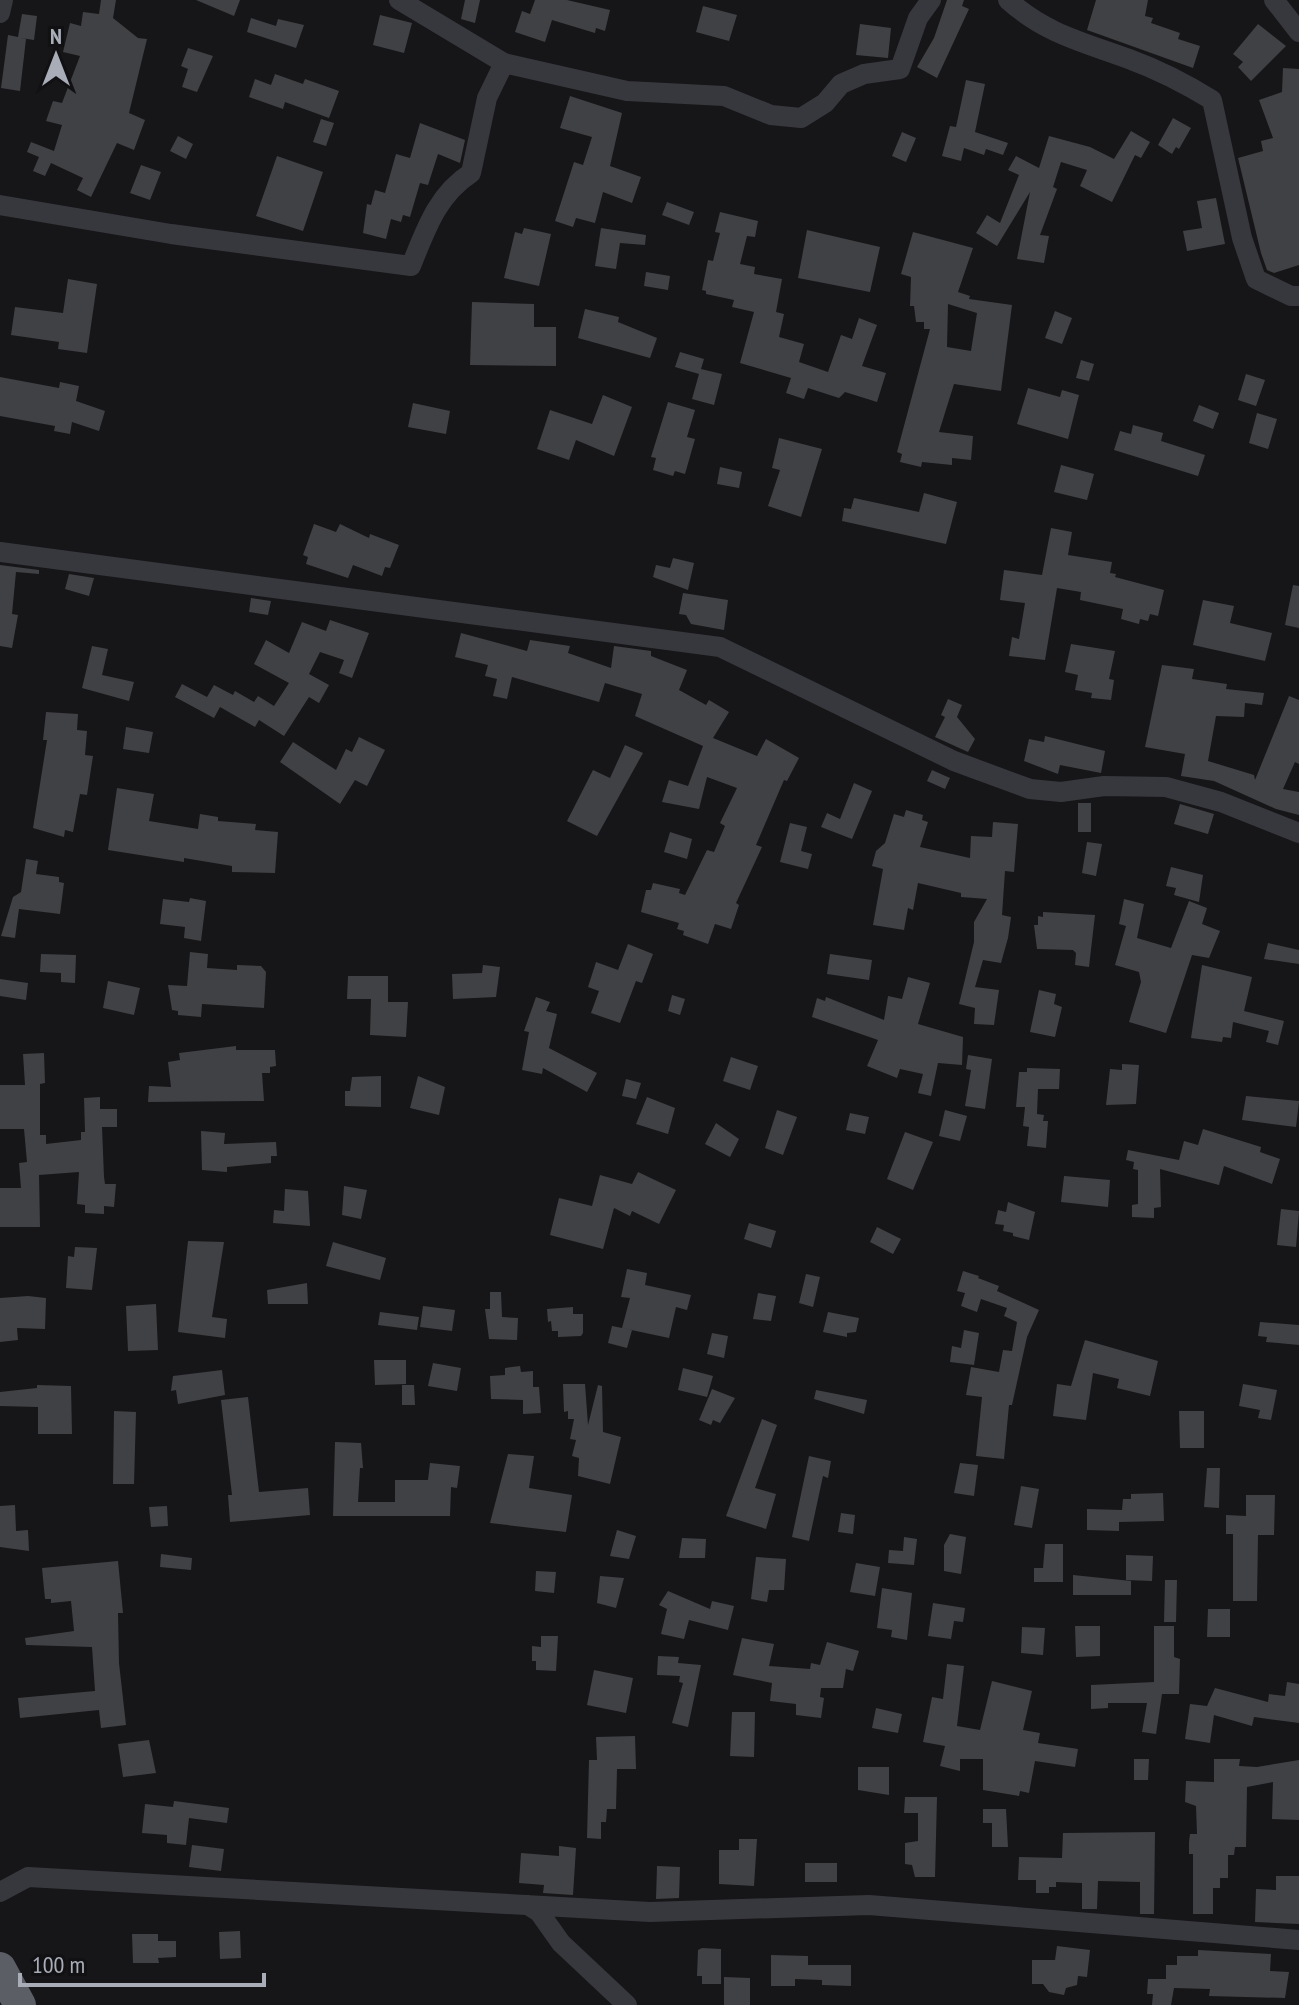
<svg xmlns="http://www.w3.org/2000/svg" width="1299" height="2005" viewBox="0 0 1299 2005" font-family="'PT Sans Narrow',sans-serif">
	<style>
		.building { fill: #404145; fill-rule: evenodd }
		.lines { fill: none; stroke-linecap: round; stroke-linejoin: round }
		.minor { stroke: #37383d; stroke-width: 20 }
		.trunk { stroke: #5b5e65; stroke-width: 32 }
	</style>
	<rect width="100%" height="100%" fill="#161618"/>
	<path class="building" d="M101,0H116L113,18L138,38L147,39L129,113L145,120L134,150L117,143L91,197L77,190L83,178L51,163L45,176L33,171L39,157L27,152L31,142L54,151L62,125L46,121L53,101L62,103L80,56L63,52L70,23L81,26L83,12L99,14Z
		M196,0H240L234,16Z
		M465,0H480L475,23L461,19Z
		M535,0H567L610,10L605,31L596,28L595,33L552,20L545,42L515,32L522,11L530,14Z
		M947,0H964L962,6L969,9L937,78L917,67L934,38Z
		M1096,0H1148L1145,16L1153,18L1151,23L1180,33L1178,39L1200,46L1193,68L1087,30Z
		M703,6L737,15L729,41L696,32Z
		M22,14L37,16L34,40L21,38L26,39L20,91L1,88L8,35L18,37Z
		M380,15L412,23L404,53L373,45Z
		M251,18L276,26L278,19L304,25L296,48L247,32Z
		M860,24L891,28L888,58L856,55Z
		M1258,24L1286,46L1251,81L1238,67L1243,62L1233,54Z
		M188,48L213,56L197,92L182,87L188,69L181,66Z
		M1283,68L1299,69V265L1274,273L1267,270L1261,253L1238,158L1263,151L1261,141L1273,138L1259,100L1282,92Z
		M275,74L303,84L305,79L339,91L329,118L285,102L283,109L249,97L255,79L271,85Z
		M966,80L985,84L975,132L1008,143L1003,155L986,149L984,155L964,148L961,161L942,156L950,126L956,127Z
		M570,96L622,113L610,166L641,177L632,203L603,192L595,223L576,218L573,227L555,221L574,162L583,165L592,137L560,128Z
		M1173,118L1191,128L1179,149L1176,147L1172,154L1158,145Z
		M321,119L334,123L326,146L313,142Z
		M420,123L465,140L460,163L438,154L428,185L420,183L410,217L403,215L401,222L391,219L386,239L363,233L367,204L371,205L375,190L385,193L396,154L410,158Z
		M1131,131L1150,142L1141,158L1135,155L1112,202L1080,186L1087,170L1061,162L1053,187L1057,189L1040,235L1049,236L1044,263L1017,259L1030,192L997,246L976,233L987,215L1000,223L1019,175L1008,170L1016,156L1039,168L1049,136L1090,147L1114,159Z
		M902,132L916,138L906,162L892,156Z
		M178,136L193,144L186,159L170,151Z
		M277,156L323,172L303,231L256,216Z
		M141,165L161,172L150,200L130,193Z
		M1216,198L1225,244L1187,251L1183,231L1202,228L1197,201Z
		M667,202L694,212L689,225L662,215Z
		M720,212L758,221L755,237L747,236L740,264L755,267L754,274L782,279L776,312L784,314L779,337L804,344L799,362L828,372L841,335L852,339L859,318L877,325L862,366L886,373L877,402L845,392L839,398L808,388L804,399L786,393L791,378L740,363L754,312L732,307L734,300L706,294V291L702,290L708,260L713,261L720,233L715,232Z
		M524,228L551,234L539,286L504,278L515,232L522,234Z
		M601,228L646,235L645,245L620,243L616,269L595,266Z
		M807,230L880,247L870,292L798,278Z
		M913,232L973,248L958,292L970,296L969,299L1012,305L1001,391L954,384L939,432L973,436L971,460L952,458V465L922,462L921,467L900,462L902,454L897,452L930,329H924V322H916L914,306H910L911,277L901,274ZM948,304L977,313L971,351L947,347Z
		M646,272L670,276L668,290L644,286Z
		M68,279L97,284L87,353L58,349L59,342L11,335L15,307L63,313Z
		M472,302L534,304V327H556V366L470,365Z
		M585,309L619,317L618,322L657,338L650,358L578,338Z
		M1055,311L1072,318L1062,344L1045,338Z
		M680,352L704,359L701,369L722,374L714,405L692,399L699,374L675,367Z
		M1081,360L1094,364L1089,381L1076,378Z
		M1246,374L1265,380L1256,406L1238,400Z
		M0,377L59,388L60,382L79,386L76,401L105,411L99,431L72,422L70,434L54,431L55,426L0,416Z
		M1028,388L1060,397L1062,390L1079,395L1068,439L1017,424Z
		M603,395L632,407L614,456L576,440L569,460L537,449L550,410L592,424Z
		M668,402L695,410L687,437L695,439L685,474L675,471L673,476L653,470L656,458L651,457Z
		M413,403L450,411L446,434L408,427Z
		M1199,405L1219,413L1213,429L1193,421Z
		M1257,413L1277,419L1268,449L1249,443Z
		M1133,425L1163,433L1161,441L1205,455L1198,476L1114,450L1120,431L1131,434Z
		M779,438L822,449L801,517L768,506L780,470L772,468Z
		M1061,465L1094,474L1087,500L1054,492Z
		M720,467L742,472L739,488L717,484Z
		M924,493L957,502L946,544L842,521L844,508L851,509L854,498L919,512Z
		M314,524L336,532L340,524L369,538L370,534L399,545L390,568L385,567L382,576L353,565L348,578L306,564L308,557L303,555Z
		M1051,528L1072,532L1068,555L1112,562L1110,573L1116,574L1115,577L1164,590L1158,616L1150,614L1148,621L1140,619L1139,624L1121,619L1123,609L1080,600L1081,592L1057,588L1045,660L1009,656L1012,637L1019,639L1025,603L1000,600L1004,570L1042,575Z
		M673,558L694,563L688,590L653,577L656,565L670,568Z
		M0,565L39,570V574L16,572L12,614L18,615L12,648L0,646Z
		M69,574L94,578L89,596L65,589Z
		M1293,585L1299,586V628L1285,625Z
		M683,593L728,600L724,630L691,624L686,615L679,614Z
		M251,598L271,601L268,615L249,612Z
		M1203,600L1234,606L1230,623L1272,633L1265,661L1193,645Z
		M330,620L369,633L352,678L339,673L344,660L320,652L309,674L329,685L319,703L309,697L284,736L259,720L255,727L220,707L214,718L175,697L182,684L207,697L214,685L233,695L235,691L254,702L258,696L274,706L289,683L254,664L266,640L289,653L302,622L326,631Z
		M461,633L527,651L530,640L570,646L568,653L611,668L614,646L651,651V656L687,670L679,690L706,705L709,700L729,712L713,738L757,756L766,739L799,758L787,781L784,780L756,845L762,847L736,903L739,905L731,929L715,924L708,944L683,935L684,931L677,929L679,923L641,912L646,890H651L653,883L680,889L679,893L685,895L707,850L714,852L725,826L720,823L737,788L707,777L699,809L662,802L669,780L688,786L703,746L635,716L642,694L605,683L599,702L512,677L507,699L493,696L497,679L485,676L488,665L455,657Z
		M1071,644L1115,651L1109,679L1114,680L1111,700L1091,698L1092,693L1075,690L1078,675L1065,672Z
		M92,646L108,649L102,675L134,682L129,701L82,688Z
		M1162,665L1194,669L1192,679L1227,684L1226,689L1264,693L1262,705L1245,703L1244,717L1216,716L1208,761L1254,775L1255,780L1289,696L1299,700V764L1295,762L1283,789L1299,792V815L1276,809L1214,781L1181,776L1185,754L1145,747Z
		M948,699L962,705L957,717L975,739L968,752L935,737L945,717L941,715Z
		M46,712L78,714L77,730L87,731L85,755L93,756L87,795L80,794L73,832L65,830L64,837L33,828L47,740H43Z
		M126,727L153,732L149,753L123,749Z
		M1045,736L1105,751L1101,773L1060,765L1058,774L1024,761L1029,739L1044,742Z
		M359,737L385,750L367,786L355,780L340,804L280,762L293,742L336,770L346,749L352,752Z
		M625,745L643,753L597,836L567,821L593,770L610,778Z
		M932,770L950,778L945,789L927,781Z
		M854,783L872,791L852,839L821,827L827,813L840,819Z
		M117,788L154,794L149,821L198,829L200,814L218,817V821L256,824L255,830L278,832L275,873L232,872V866L184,858V862L108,850Z
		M1078,803H1091V832H1078Z
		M1180,804L1214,814L1208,834L1174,824Z
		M906,810L923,815L922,820L928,822L920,847L970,858L971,836L992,837L993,822L1018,824L1014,872L1005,871L1002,915L1011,917L1008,938L1001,963L983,960L975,987L999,990L994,1025L974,1024L975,1008L959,1004L974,942V922L987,899L961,897V893L918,883L913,910L908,908L904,930L873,925L883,869L872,866L876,851L885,843L894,814L904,817Z
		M790,823L807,827L801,851L812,854L808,869L780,862Z
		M670,832L692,839L687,859L664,852Z
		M1087,842L1102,844L1096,876L1082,873Z
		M26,859L38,861L36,874L59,877V882L64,883L60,914L19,909L15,938L1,936L13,897L21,892Z
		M1171,867L1203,875L1199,902L1174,895L1176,888L1166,886Z
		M190,898L206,901L201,941L184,938L185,927L160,924L163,899L189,902Z
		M1124,899L1144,904L1137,938L1171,948L1189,901L1207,908L1202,924L1220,931L1209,958L1192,955L1166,1033L1129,1022L1141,982L1139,972L1115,965L1126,926L1119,924Z
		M1043,912L1095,915L1089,967L1075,965L1076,953L1073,950L1037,949L1034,925H1038V916L1043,917Z
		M1268,943L1299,950V964L1264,959Z
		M628,944L653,954L642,983L636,981L620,1023L591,1013L599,991L588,987L596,962L618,970Z
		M190,952L208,954L207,968L237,970V965L261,966L266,972L264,1008L202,1004L201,1017L178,1015V1011L172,1010L168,985L187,986Z
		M41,954L76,955L75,983L61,982V973L40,972Z
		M830,954L872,960L869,980L827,974Z
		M483,965L500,967L496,997L453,999L452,974L482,973Z
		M1202,965L1252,977L1244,1011L1284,1021L1278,1045L1266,1042L1269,1031L1233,1022L1231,1038L1223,1037L1222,1042L1191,1038Z
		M348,976H388V1002H408L406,1037L370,1035L371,999H347Z
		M908,977L930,983L918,1024L963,1037L962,1065L938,1063L931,1096L918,1093L923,1074L900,1069L897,1078L867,1066L878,1040L812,1017L817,998L825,1001L826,997L884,1020L888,996L902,999Z
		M0,979L28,983L26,1000L0,996Z
		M108,981L140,988L134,1015L103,1008Z
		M1039,990L1056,994L1054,1004L1062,1007L1055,1037L1030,1032Z
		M672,995L685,999L680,1015L668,1011Z
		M536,997L550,1002L546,1011L557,1014L549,1048L597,1073L587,1092L543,1068L542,1074L522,1070L529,1032L524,1031Z
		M236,1046V1050H275L276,1066L270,1067V1073H262L264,1101L148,1102L149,1086L171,1087L168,1062L180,1060L179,1053Z
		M44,1053L45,1083L40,1084V1135H46V1144L81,1140V1132H85L84,1098L100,1097V1109H117V1127H102L104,1177L105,1184H116L114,1207L104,1206V1214L85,1213V1205L77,1204L79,1172L39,1175L40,1227H0V1188H21L19,1163L27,1162L24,1129H0V1085H25L23,1054Z
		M968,1055L992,1059L985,1109L965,1106L971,1070L966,1069Z
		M731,1057L758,1066L750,1090L723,1081Z
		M1122,1064L1139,1065L1136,1104L1106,1105L1110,1069L1122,1070Z
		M1027,1068L1060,1069L1059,1089H1038L1037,1114L1044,1115L1043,1121H1048L1046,1148L1027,1146L1029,1127L1023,1126L1025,1107H1016L1019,1072H1027Z
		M381,1076V1107L345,1106V1091H350L352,1077Z
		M418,1076L445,1087L439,1115L410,1108Z
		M626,1079L641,1083L636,1099L622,1096Z
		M1246,1096L1299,1101L1296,1127L1242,1120Z
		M647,1097L675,1108L668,1134L636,1124Z
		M777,1110L797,1117L783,1155L765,1148Z
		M945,1110L967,1116L960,1141L939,1136Z
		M850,1113L869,1117L865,1134L846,1130Z
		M716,1123L739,1139L730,1157L705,1144Z
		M1203,1129L1261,1147L1260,1152L1280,1159L1272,1184L1224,1166L1219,1185L1160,1169L1161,1207L1154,1208V1218L1132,1217V1205L1138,1204V1170L1133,1169L1134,1162L1126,1160L1128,1150L1179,1160L1184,1141L1198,1145Z
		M201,1131L225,1133L224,1144L276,1142L277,1156H271V1163L227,1167V1172L202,1170Z
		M905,1132L933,1142L913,1190L887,1179Z
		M638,1172L676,1190L659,1224L632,1211L630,1216L614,1208L603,1249L550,1235L559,1198L592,1206L600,1175L632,1184Z
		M1064,1176L1110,1180L1108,1207L1061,1202Z
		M344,1186L367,1190L361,1219L342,1215Z
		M285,1189L308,1191L310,1226L273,1223L274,1210L284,1211Z
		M1008,1202L1035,1212L1029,1240L1013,1236V1233L1003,1231L1004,1225L995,1224L998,1210L1006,1212Z
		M1281,1209L1299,1211L1296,1247L1277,1245Z
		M749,1223L776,1231L771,1248L744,1239Z
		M877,1227L901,1239L893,1254L870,1242Z
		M188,1241L224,1242L212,1317L227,1319L225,1338L178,1332Z
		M333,1242L386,1258L380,1280L326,1266Z
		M75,1247L97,1248L92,1290L66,1288L68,1256L74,1257Z
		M627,1269L647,1273L645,1285L691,1295L687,1310L676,1307L669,1338L622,1328L630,1298L621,1297Z
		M963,1271L979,1276L978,1278L999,1286L997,1291L1039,1310L1027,1337L1012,1405H1009L1004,1459L976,1456L982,1397L966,1395L971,1367L999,1372L1003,1350L1012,1351L1017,1322L1004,1316L1007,1308L981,1299L977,1312L961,1306L965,1293L957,1291Z
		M806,1274L820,1277L813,1307L799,1303Z
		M307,1283L308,1304H268L267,1290Z
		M490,1292H501L502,1317L518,1318L517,1340L489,1339L485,1309H490Z
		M758,1293L776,1296L771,1321L753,1319Z
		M28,1296L46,1298L45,1329L17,1328L18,1340L0,1342V1298Z
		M156,1304L158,1350L128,1351L126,1306Z
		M423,1306L455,1310L452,1331L420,1327Z
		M573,1307V1314H583V1333L581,1336L558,1337V1331H552L551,1321L548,1322L547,1309Z
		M380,1312L419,1317L417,1330L378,1325Z
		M828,1312L859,1318L856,1332L847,1333V1337L823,1332Z
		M1260,1322L1299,1325V1345L1266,1342L1267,1337L1258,1336Z
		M612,1326L632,1330L627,1348L608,1343Z
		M964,1330L979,1333L974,1365L950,1362L952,1346L961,1348Z
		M712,1333L728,1336L724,1358L707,1354Z
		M1085,1340L1158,1361L1150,1396L1117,1388L1119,1379L1093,1373L1086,1420L1053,1416L1057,1384L1071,1386Z
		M374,1360H406V1384L375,1385Z
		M433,1363L461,1368L457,1391L428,1386Z
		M520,1366L521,1372L533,1371V1387H539L541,1413L523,1414V1400L491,1399L490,1376L505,1375V1368Z
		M683,1368L713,1376L707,1397L678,1390Z
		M222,1370L225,1395L178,1404L176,1390L171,1391L173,1376Z
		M563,1384H585L588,1425L598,1385L602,1386L603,1432L621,1437L610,1484L578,1476L579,1458L572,1456L576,1440L570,1439L574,1419H568V1411L564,1412Z
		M1243,1384L1277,1390L1271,1420L1258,1418L1260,1410L1239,1406Z
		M37,1385L71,1386L72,1434H38V1407L0,1406V1392L37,1388Z
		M402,1385H414L415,1405H402Z
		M712,1389L735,1398L720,1423L713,1420L711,1425L699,1420Z
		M816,1390L867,1400L864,1414L814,1399Z
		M248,1397L259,1492L308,1488L310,1515L230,1522L228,1495H232L221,1400Z
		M114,1411L136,1412L134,1484H113Z
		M1179,1411H1204V1448H1180Z
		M762,1419L777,1425L755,1488L776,1494L766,1529L726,1516Z
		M335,1442L361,1443L363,1468H360L358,1502H395V1480H428L430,1463L460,1466L457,1488L451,1487L450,1516H333Z
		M508,1454L534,1456L529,1488L572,1495L566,1532L490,1523Z
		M809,1456L831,1461L828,1478L823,1476L809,1541L792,1537Z
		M960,1463L978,1465L974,1496L954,1493Z
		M1207,1468H1220L1219,1508L1204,1507Z
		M1021,1486L1039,1489L1032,1528L1014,1525Z
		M1163,1493L1164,1521L1119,1522V1531L1087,1530V1509L1122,1510L1123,1499H1131V1494Z
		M1246,1495H1275L1274,1535H1258L1257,1601H1233V1534H1226V1515L1246,1516Z
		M15,1505L16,1531L28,1530L29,1551L0,1547V1506Z
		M167,1506L168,1526L151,1527L149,1507Z
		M841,1513L855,1515L853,1534L838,1532Z
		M617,1530L636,1536L629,1559L610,1556Z
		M950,1534L966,1537L961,1574L944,1571V1545Z
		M904,1537L917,1539L914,1565L888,1563L889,1550L903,1551Z
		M682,1538L706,1539L705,1558H679Z
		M1045,1544H1063V1582H1034V1568H1043Z
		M161,1554L192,1558L191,1570L160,1567Z
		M1126,1555L1153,1556L1152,1581L1126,1580Z
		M756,1557L786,1559L784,1590H769L767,1602L751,1599Z
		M118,1561L123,1613H118L119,1663L126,1725L101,1728L99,1710L20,1718L18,1698L95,1691L92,1647L26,1645L25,1638L74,1631L71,1601L51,1603V1599H45L42,1568Z
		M856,1563L880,1567L875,1596L850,1592Z
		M536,1571L556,1572L554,1593L535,1591Z
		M1073,1575L1131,1581V1595H1073Z
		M600,1576L624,1578L616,1608L597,1603Z
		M1165,1580H1177L1176,1622H1164Z
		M882,1588L912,1593L907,1640L891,1637L892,1630L877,1628Z
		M668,1591L710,1609L712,1601L734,1606L728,1630L689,1620L684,1639L661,1634L667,1609L659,1605Z
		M933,1603L965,1608L963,1622L954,1621L951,1639L928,1636Z
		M1208,1609H1230V1637H1207Z
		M1075,1626H1100V1656L1076,1657Z
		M1154,1626H1174V1657L1180,1659L1179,1694H1162L1156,1734L1142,1732L1147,1703H1108V1708L1091,1709V1685L1154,1682Z
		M1022,1627L1045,1628L1043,1655L1021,1653Z
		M541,1636H558L556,1671L536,1670V1661H532V1646L541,1647Z
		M742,1638L774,1644L769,1666L810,1669L811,1663L820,1665L827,1642L859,1651L853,1671L846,1669L843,1688H821L820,1697L824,1698L821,1718L796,1715V1704L770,1701L772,1683L733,1675Z
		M658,1656L679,1657L678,1663L701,1665L688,1727L672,1723L683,1683L679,1682L680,1676L657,1675Z
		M947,1664L964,1666L957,1726L980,1730L992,1681L1032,1691L1023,1730L1040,1733L1038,1743L1078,1749L1075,1767L1035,1761L1029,1793L1020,1791L1019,1796L983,1790V1759H960V1771L940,1766L945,1746L923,1742L932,1697L943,1699Z
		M594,1670L633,1678L626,1713L587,1705Z
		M1287,1682L1299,1684V1723L1254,1717L1252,1726L1214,1715L1210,1743L1185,1739L1190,1704L1207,1706L1215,1688L1268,1702L1269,1694L1285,1696Z
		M876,1708L902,1714L898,1733L872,1728Z
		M732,1712H755L754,1757L730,1756Z
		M635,1736L636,1769H617L616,1809H607L606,1822H601V1839L587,1838L589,1760H597L596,1737Z
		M149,1740L156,1773L123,1777L118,1744Z
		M1134,1759H1149L1148,1780H1134Z
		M1214,1759H1240L1239,1766L1257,1767L1299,1760V1820L1272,1819L1273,1782L1247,1787L1246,1847H1235L1234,1855H1228V1878H1220V1888H1213V1914H1193V1854H1189V1842L1190,1834H1197L1196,1806L1185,1802L1186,1781L1214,1782Z
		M858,1767H889V1795L858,1790Z
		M905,1797H937L935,1877H915L912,1865L905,1864V1843L918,1841V1813H904Z
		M174,1801L229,1808L227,1823L189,1818L186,1845L167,1843V1835L142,1833L145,1804L173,1807Z
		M983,1809H1006L1008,1847H992V1823H983Z
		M1155,1832L1154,1914H1140V1882L1098,1881L1097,1909H1082V1883L1056,1882V1887H1049V1893H1036V1880H1018L1019,1857L1062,1858L1063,1833Z
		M739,1839H757L754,1886L719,1884V1850H739Z
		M192,1845L224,1849L221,1871L189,1867Z
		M559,1846L576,1848L573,1895L543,1893L544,1885L519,1883L521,1853L559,1856Z
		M805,1863H837V1882H805Z
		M657,1866L680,1867L679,1898L656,1899Z
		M1276,1876H1299V1924L1255,1922L1256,1889L1276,1890Z
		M240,1931L241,1958L220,1959L219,1932Z
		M132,1934H158V1941H176V1957L158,1958L159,1963H133Z
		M1057,1946L1090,1950L1087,1977L1078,1976L1077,1985L1066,1988L1064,1995L1049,1992L1043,1984H1032V1960H1055Z
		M702,1948L721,1949V1984H702V1976H697L698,1950Z
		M1198,1950L1271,1954L1270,1971L1289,1972L1285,1998L1209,1996L1210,1989L1174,1988L1171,2005H1152L1153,1994H1147L1148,1979H1166V1965H1177V1956H1198Z
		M771,1955L808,1956V1965H851V1986L822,1985V1980L795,1979V1986H771Z
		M724,1977L750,1978V2005H724Z"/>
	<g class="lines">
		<path class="minor" d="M399,0L504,63L627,91L724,96L771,115L801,118L825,103L841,84L864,74L900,69L918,18L931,0
			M1008,0C1046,34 1083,42 1129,59C1159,70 1186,84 1212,100L1242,238L1256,279L1291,296H1299
			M1274,0L1299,32
			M0,13L3,0
			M0,205L171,234L411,266C426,229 437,195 471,173L487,98L504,63
			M0,552L720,647L954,761L1030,789L1061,792L1104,786L1166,787L1221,802L1299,833
			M0,1892L28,1877L650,1912L869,1905L1299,1940
			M528,1905L539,1912L561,1943L627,2005"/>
		<path class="trunk" d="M0,1968L20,2005"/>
	</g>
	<g transform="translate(56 56)" stroke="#111113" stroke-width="6" paint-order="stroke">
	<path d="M0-6L14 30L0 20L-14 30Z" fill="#a8adb8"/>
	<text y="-12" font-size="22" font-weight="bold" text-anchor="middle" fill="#a8adb8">N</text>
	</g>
	<path d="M20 1973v12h244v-12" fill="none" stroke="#a8adb8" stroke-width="4"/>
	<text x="32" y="1973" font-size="24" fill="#a8adb8" stroke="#111113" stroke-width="6" paint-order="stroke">100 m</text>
</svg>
